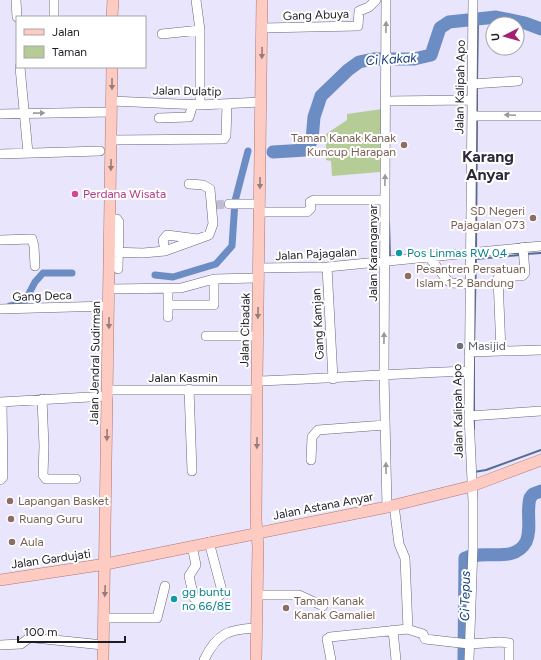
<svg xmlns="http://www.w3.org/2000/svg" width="541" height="660" viewBox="0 0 541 660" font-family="Figtree,sans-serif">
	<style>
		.green { fill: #b6cc96 }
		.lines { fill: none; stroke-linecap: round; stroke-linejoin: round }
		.stream { stroke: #546b93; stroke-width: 2 }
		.canal { stroke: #6c8dc3; stroke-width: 7 }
		.river { stroke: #6c8dc3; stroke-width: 13 }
		.minor-tunnel { stroke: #c0bdd2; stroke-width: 9; stroke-dasharray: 9 4.5; stroke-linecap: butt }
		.minor-casing { stroke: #69657a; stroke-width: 10 }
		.major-casing { stroke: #ad7770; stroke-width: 12 }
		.minor { stroke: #fff; stroke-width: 9 }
		.major { stroke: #fdcbc2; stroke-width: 11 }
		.oneway { fill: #99999c }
		.oneway2 { fill: #987c7b }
		.education-dot { fill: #8d6e63; stroke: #fff; stroke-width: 1.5 }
		.hotel-dot { fill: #d1479c; stroke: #fff; stroke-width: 1.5 }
		.culture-dot { fill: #0f9aa8; stroke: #fff; stroke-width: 1.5 }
		.worship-dot { fill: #6b7280; stroke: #fff; stroke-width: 1.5 }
		.labels { text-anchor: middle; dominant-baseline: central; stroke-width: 4; stroke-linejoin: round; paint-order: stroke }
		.street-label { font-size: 12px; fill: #1d1c24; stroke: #fff }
		.education-label { font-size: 12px; fill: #785e54; stroke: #fff; text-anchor: start }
		.hotel-label { font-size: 12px; fill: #b23c85; stroke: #fff; text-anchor: start }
		.culture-label { font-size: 12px; fill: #0d838f; stroke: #fff; text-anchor: start }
		.worship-label { font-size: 12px; fill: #5b616d; stroke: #fff; text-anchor: start }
		.water-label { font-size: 13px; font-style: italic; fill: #123b7b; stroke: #fff }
		.district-label { font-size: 16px; font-weight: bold; fill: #2d293b; stroke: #fff }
	</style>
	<rect width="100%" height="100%" fill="#e9e5fd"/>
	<path class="green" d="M382,109L380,172L332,176L331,161L326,160V134L347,120V114Z"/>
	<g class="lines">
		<path class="stream" d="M477,82L478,19
			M477,86V114
			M389,222L390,257
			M476,250L477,118
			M526,254L541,253
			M475,259L520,255
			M474,349L476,256
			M474,412V355
			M474,429V419
			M474,472L486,470L541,450"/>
		<path class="canal" d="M155,275L173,277L216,264L232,246L235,201L248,151
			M10,306L24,303L35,282L43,273H72"/>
		<path class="river" d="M273,152L306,150L312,140L314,117L321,96L348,70L359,62L373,59H414L431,55L440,28L449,22L496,17L525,23L541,29
			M464,660L465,558C484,549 514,564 526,542C532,529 526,512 530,498L533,494L541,491"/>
		<path class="minor-tunnel" d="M215,205L229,204"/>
		<g class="minor-casing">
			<path id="minor" d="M16,0L17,17
				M54,0V17
				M196,0L200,30V105
				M386,0L384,374L387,507
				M262,28L358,26L359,11L369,7L376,0
				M162,34L200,30
				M20,67L28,153
				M472,84L518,81
				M112,101L200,105L261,102
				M386,101L471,100
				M0,114L111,112
				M472,116H541
				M159,118L189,117L193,104
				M111,140L224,139L226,136L227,104
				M0,154L100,151
				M229,204H260
				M260,212H307L311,208L310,202L314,200H385
				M110,219H117L119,222L118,269
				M0,240L32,239L34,246L35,266
				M165,251L163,240L167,235L198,239
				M110,252L143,253L165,251L209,235L213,224L210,189L203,185L189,184
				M429,257L447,280L451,283L470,284
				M327,267L333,379
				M259,268L327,267L541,246
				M109,289L181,288L214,279L259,278
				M168,305H214V279
				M0,309L109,306
				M168,317V288
				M206,336H258
				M501,351L498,278L500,276H522L525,273L523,247
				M469,352L541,350
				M257,381C328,379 398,373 469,371
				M189,389L192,471
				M108,390H257
				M42,399L44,446L43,475L46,479H76
				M0,402L108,396
				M469,416L541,411
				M311,460L312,437L318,430L385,425
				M0,480L3,477L2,402
				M192,546L196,565L189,576L194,598C200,603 216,600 221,594L222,591L209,542
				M258,595H299L323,606
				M104,618H157L165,586
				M407,629L423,634L425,639L469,644
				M393,630L396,660
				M469,644L500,642L509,643V660
				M0,645L21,644L29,638H35L103,645
				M204,660C217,633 229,629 256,628
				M331,660L327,639L330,637L408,629L405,558L399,544L394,505
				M469,660L473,547V502L469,416L473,0"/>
		</g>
		<g class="major-casing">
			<path id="major" d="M112,17L113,0
				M0,580L106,564L387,507L472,486L541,460
				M103,660L112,67
				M256,660L258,547L256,520L257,381L262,0"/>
		</g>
		<use href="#minor" class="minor"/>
		<use href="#major" class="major"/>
	</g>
	<defs><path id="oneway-solid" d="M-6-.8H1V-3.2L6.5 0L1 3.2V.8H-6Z"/></defs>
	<g class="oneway">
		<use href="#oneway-solid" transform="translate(386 27) rotate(-89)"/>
		<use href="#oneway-solid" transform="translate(39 113) rotate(-1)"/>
		<use href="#oneway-solid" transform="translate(510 115) rotate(-178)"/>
		<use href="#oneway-solid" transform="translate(385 180) rotate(-89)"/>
		<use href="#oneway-solid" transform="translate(384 338) rotate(-89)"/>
		<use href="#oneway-solid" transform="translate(386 468) rotate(-91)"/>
	</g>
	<g class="oneway2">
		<use href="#oneway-solid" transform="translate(262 53) rotate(91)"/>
		<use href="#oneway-solid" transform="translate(112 84) rotate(90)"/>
		<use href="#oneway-solid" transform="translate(111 165) rotate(91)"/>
		<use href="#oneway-solid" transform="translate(260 183) rotate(91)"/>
		<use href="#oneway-solid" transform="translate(258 313) rotate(91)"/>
		<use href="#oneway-solid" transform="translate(109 323) rotate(91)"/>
		<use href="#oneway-solid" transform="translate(107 435) rotate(91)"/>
		<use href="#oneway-solid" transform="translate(257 443) rotate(91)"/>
		<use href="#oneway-solid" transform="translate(105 591) rotate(92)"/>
	</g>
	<g class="education-dot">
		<circle cx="404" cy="145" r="4"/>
		<circle cx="533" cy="218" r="4"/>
		<circle cx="408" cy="276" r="4"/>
		<circle cx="10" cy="501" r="4"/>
		<circle cx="11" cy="519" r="4"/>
		<circle cx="12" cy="542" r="4"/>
		<circle cx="286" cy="608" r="4"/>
	</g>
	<circle class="hotel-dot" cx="75" cy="194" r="4"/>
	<g class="culture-dot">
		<circle cx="399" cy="253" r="4"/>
		<circle cx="174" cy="599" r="4"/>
	</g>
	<circle class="worship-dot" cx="460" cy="346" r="4"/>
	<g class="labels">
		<g class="street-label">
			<text transform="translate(316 15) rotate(-2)">Gang Abuya</text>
			<text transform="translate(460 87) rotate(-89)">Jalan Kalipah Apo</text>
			<text transform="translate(187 91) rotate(1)">Jalan Dulatip</text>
			<text transform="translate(373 253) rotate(-90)">Jalan Karanganyar</text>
			<text transform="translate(316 254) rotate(-3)">Jalan Pajagalan</text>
			<text transform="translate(42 296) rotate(-2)">Gang Deca</text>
			<text transform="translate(318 324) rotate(-93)">Gang Kamjan</text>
			<text transform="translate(245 330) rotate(-89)">Jalan Cibadak</text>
			<text transform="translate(95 363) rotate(-89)">Jalan Jendral Sudirman</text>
			<text x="183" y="378">Jalan Kasmin</text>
			<text transform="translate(458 411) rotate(-91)">Jalan Kalipah Apo</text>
			<text transform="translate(323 506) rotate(-11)">Jalan Astana Anyar</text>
			<text transform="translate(51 559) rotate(-8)">Jalan Gardujati</text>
		</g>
		<g class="education-label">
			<text x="396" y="138" text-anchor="end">Taman Kanak Kanak<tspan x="396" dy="14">Kuncup Harapan</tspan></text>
			<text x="525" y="211" text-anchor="end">SD Negeri<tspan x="525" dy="14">Pajagalan 073</tspan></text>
			<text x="416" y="269">Pesantren Persatuan<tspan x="416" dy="14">Islam 1-2 Bandung</tspan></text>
			<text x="18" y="501">Lapangan Basket</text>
			<text x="19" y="519">Ruang Guru</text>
			<text x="20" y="542">Aula</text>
			<text x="294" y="601">Taman Kanak<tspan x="294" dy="14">Kanak Gamaliel</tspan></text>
		</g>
		<g class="hotel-label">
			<text x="83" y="194">Perdana Wisata</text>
		</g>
		<g class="culture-label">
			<text x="407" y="253">Pos Linmas RW 04</text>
			<text x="182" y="592">gg buntu<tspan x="182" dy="14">no 66/8E</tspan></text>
		</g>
		<g class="worship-label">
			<text x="468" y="346">Masijid</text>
		</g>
		<g class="water-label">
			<text transform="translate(391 59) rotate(-4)">Ci Kakak</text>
			<text transform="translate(465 596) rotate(-89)">Ci Tepus</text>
		</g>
		<g class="district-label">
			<text x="488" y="156">Karang<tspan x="488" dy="18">Anyar</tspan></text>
		</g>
	</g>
	<rect x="16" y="16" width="130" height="52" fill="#ffffff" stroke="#a5a4a7"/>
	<rect x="24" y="29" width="20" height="6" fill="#fdcbc2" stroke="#a5a4a7"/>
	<text x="52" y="36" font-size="12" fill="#1d1c24">Jalan</text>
	<rect x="24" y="46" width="20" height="12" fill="#b6cc96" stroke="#a5a4a7"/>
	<text x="52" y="56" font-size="12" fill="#1d1c24">Taman</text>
	<g transform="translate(505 36) rotate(264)"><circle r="19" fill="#ffffff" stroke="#a5a4a7"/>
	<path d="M0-3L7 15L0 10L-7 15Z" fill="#a32070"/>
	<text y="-6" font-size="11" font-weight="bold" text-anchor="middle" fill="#1d1c24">U</text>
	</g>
	<path d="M18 636v6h107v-6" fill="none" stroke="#1d1c24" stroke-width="2"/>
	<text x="24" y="636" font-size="12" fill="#1d1c24" stroke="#ffffff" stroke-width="3" paint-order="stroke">100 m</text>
</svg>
